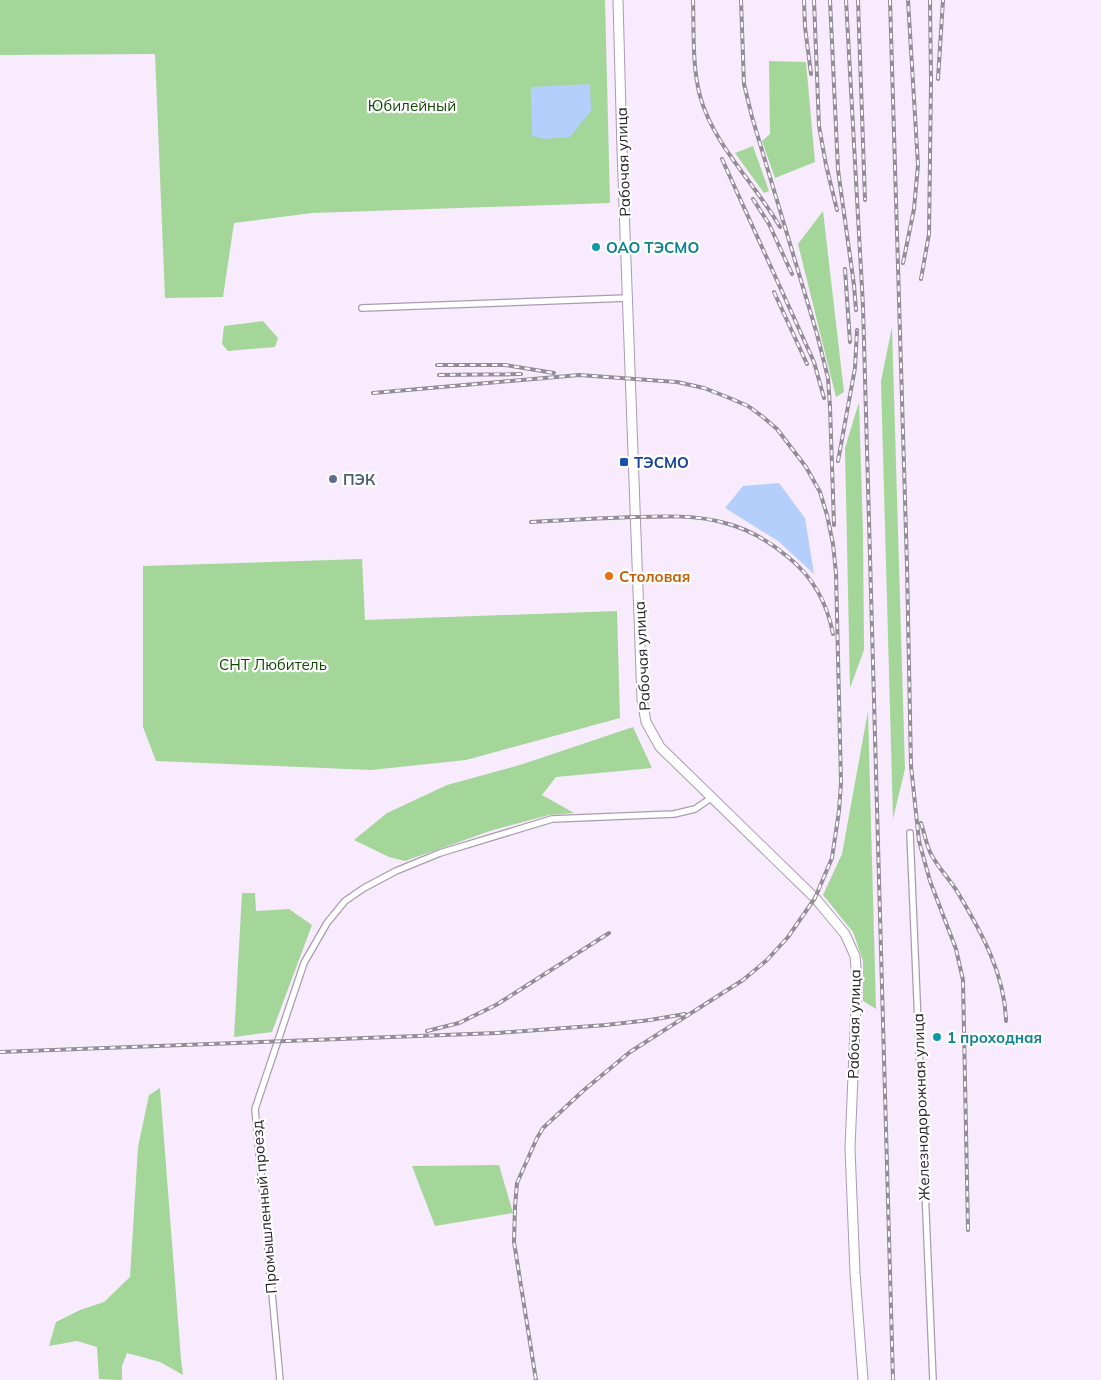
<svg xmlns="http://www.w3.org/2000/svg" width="1101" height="1380" viewBox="0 0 1101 1380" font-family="Mulish,sans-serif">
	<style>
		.green { fill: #a4d699 }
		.water { fill: #b4cffb }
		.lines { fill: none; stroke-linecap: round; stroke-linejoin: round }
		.street-casing { stroke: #ab9bb1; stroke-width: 8 }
		.secondary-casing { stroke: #ab9bb1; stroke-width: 11 }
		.street { stroke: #fff; stroke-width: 5.5 }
		.secondary { stroke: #fff; stroke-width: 9 }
		.rail-casing { stroke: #958b99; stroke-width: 4 }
		.rail { stroke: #fff; stroke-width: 2; stroke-dasharray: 5.5; stroke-linecap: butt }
		.culture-dot { fill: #0f9aa8; stroke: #fff; stroke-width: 2 }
		.transit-dot { fill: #1a4fb4; stroke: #fff; stroke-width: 2 }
		.service-dot { fill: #5c6f8a; stroke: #fff; stroke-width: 2 }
		.food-dot { fill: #e8710a; stroke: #fff; stroke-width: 2 }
		.labels { text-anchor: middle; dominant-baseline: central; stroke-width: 4.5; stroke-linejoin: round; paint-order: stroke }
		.park-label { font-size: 15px; fill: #0e4700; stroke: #fff }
		.street-label { font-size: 15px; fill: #262028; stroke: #fff }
		.culture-label { font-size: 15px; font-weight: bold; fill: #0d838f; stroke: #fff; text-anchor: start }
		.transit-label { font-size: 15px; font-weight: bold; fill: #164399; stroke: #fff; text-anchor: start }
		.service-label { font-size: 15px; font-weight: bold; fill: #4e5e75; stroke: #fff; text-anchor: start }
		.food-label { font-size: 15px; font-weight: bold; fill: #c56008; stroke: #fff; text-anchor: start }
	</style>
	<rect width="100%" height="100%" fill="#f8ebfe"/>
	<path class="green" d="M0,0H605L610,203L312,213L234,223L223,297L165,298L155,54L0,55Z
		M769,61L806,62L815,162L775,178L762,141L770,134Z
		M753,146L769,191L764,193L735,153Z
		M823,211L844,392L836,397L798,244Z
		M263,321L278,338L275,347L228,351L222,344L224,326Z
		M892,327L905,769L893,819L881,381Z
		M859,402L863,533L864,650L850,688L845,448Z
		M362,559L365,620L617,611L620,718L466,760L371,770L156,761L143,727V566Z
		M868,711L876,1009L863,1001V961L853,932L823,895L842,854Z
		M633,727L652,768L556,777L542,795L574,813L549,815L493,830L405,861L389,857L354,840L387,813L447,785L520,765Z
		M242,893H255L256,911L289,909L312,925L272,1032L234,1037Z
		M160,1088L181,1359L183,1375L160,1362L127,1353L122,1366V1380L99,1379L97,1347L77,1341L49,1346L56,1322L80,1310L104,1302L130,1277L138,1147L149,1095Z
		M499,1165L513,1213L435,1226L412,1166Z"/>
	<path class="water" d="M590,84L591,111L570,137L544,139L532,136L531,87Z
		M779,483L805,518L814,574L778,541L725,508L743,486Z"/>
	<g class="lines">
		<g class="street-casing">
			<path id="street" d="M362,308L627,298
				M910,833L933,1380
				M280,1380L255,1109L304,963L327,923L345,901L364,888L396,871L440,853L552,819L674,814L695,809L711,798"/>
		</g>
		<g class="secondary-casing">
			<path id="secondary" d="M618,0L622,150L642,700L646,722L660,747L815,898L845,934L855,956L857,980L850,1148L855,1273L863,1380"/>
		</g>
		<use href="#street" class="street"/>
		<use href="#secondary" class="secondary"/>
		<g class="rail-casing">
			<path id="rail" d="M693,0C694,31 692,65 700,96C714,146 755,183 780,227
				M741,0L744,84L752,117L817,334L828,378L830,407L834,525
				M804,0L805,27L811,74
				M814,0L819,126L826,165L837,210
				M830,0L838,170L854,285L856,310
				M846,0L863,306L893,1380
				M858,0L865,200
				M890,0L907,566L911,766L919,841L930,881L956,949L963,980L968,1230
				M938,79L943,0
				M722,159L814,362L824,398
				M753,199L769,224L792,274
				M903,263L914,209L918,165L908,0
				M845,269L850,342
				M921,279L929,234L931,81L930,0
				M774,292L807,364
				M437,365H505L554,373
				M439,375L521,374
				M373,393L579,375L677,382L704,388L727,397L748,406L763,417L777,429L806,467L820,492L827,515L833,544L836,573L841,783L839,811L832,858L815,898L788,937L767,960L743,980L630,1052L584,1090L543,1128L537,1138L517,1183L515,1207L514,1242L536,1380
				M838,461L855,368L857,330
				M531,522C566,520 602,518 637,517C666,516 697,515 725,523C748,529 769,541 788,557C813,577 827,602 833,634
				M921,823C924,832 926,843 930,852C937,867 950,879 958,893C982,933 1005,975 1006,1021
				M427,1031L459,1023L496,1005L609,933
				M0,1052L497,1033L606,1025L650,1020L685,1014"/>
		</g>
		<use href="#rail" class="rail"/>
	</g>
	<g class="culture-dot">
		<circle cx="596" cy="247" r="5"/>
		<circle cx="937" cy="1037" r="5"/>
	</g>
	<rect class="transit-dot" x="619" y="457" width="10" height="10" rx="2.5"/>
	<circle class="service-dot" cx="333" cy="479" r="5"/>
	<circle class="food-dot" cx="609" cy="576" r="5"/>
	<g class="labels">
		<g class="park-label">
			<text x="412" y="105">Юбилейный</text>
			<text x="273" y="664">СНТ Любитель</text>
		</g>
		<g class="street-label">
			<text transform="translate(623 162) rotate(-92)">Рабочая улица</text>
			<text transform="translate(642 656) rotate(-93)">Рабочая улица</text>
			<text transform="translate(854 1024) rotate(-89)">Рабочая улица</text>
			<text transform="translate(921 1107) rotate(-92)">Железнодорожная улица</text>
			<text transform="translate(264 1207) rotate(-95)">Промышленный проезд</text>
		</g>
		<g class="culture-label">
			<text x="606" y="247">ОАО ТЭСМО</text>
			<text x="947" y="1037">1 проходная</text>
		</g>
		<g class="transit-label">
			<text x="634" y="462">ТЭСМО</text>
		</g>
		<g class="service-label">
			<text x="343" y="479">ПЭК</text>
		</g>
		<g class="food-label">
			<text x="619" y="576">Столовая</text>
		</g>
	</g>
</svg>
